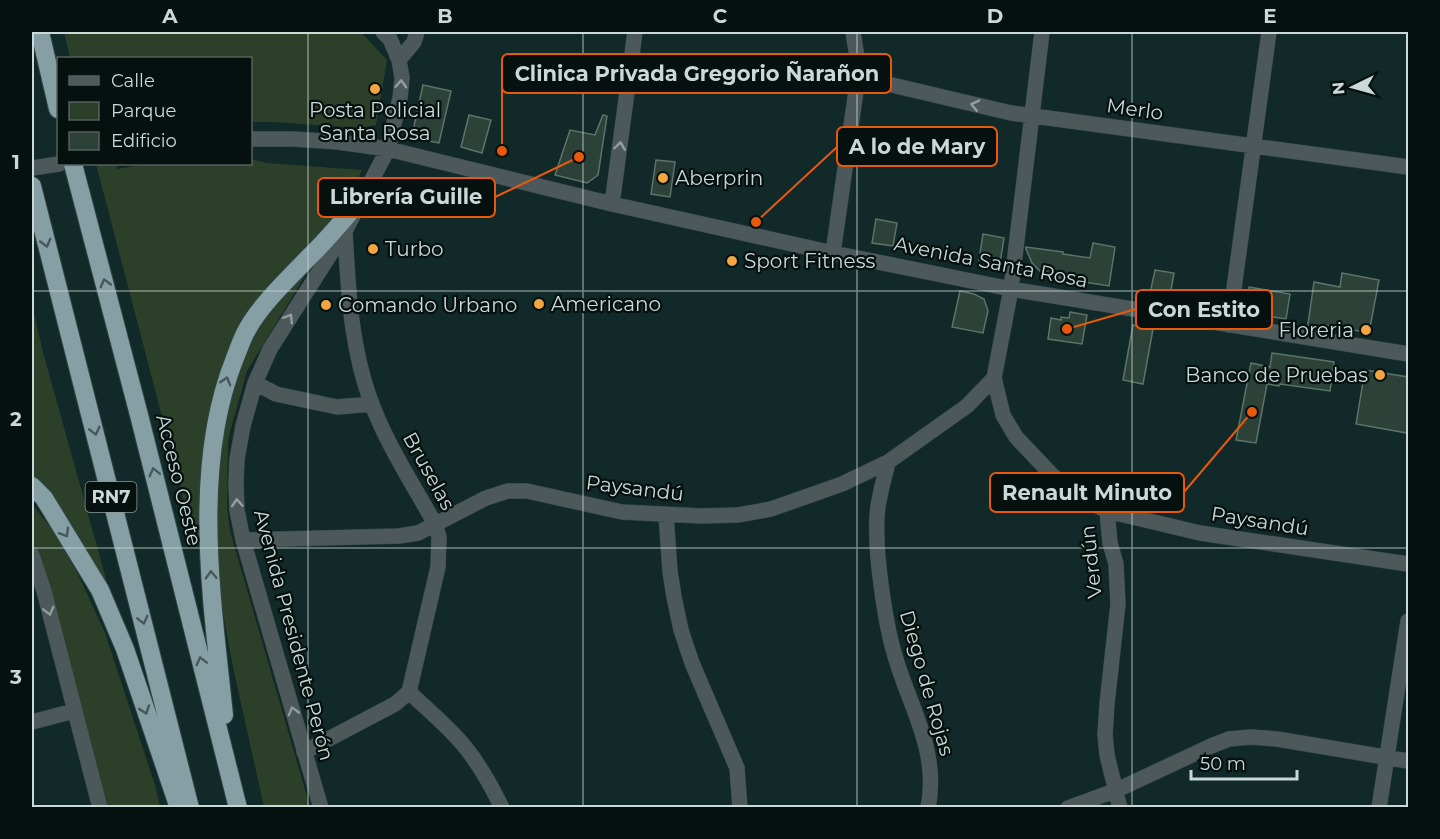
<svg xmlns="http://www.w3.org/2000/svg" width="1440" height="839" viewBox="0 0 1440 839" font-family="Montserrat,sans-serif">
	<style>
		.green { fill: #2c4029 }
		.building { fill: #2c4138; stroke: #5d7368; stroke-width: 1.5 }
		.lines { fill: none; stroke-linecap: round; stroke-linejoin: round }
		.minor-casing { stroke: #2f4544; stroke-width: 16 }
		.highway-casing { stroke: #2f4544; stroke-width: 20 }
		.minor { stroke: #4d585a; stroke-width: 15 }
		.highway { stroke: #859fa5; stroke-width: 18 }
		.oneway { stroke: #929e9f }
		.oneway2 { stroke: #46585a }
		.grid { fill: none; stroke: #cad8d7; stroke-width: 1.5; stroke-opacity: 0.55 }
		.poi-dot { fill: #f2a541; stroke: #06100f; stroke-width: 2 }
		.labels { text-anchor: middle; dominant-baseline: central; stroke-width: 4.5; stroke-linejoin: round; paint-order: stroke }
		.shield { fill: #06100f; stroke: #8f9c9b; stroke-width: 1.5 }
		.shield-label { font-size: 18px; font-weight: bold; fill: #cad8d7 }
		.street-label { font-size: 20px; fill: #cad8d7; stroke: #06100f }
		.poi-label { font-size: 20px; fill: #cad8d7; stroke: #06100f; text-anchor: start }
		.leader { fill: none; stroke: #e8590c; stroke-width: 2 }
		.callout-dot { fill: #e8590c; stroke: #06100f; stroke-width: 2 }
		.callout { fill: #06100f; stroke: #e8590c; stroke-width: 2 }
		.callout-label { font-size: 21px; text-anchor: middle; font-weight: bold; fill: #cad8d7 }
		.neatline { fill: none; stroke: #cad8d7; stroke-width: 2 }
		.grid-label { font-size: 20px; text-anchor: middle; font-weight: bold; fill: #cad8d7 }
	</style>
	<rect width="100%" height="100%" fill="#112928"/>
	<path class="green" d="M64,32H361L387,60L376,125L360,128L273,122H251L250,58H70Z
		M251,159L266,163L362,170L350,194L333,223L240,327L226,354L208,419L199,505L200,539H197L189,520L96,164H116L117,169L148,164H250Z
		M314,261L247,371L228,439L227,507L230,531L310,807H264L233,667L215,570V494L226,409L250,341L270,312Z
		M32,305L43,352L113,604L55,501L32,476Z
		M32,504L56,534L77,572L105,633L155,785L160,807H104L32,550Z"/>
	<path class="building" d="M423,85L451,91L439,143L423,140L414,126Z
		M469,115L491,120L482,153L461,147Z
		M603,115L607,116L598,175L587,183L555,175L570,130L595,135Z
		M656,160L675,162L670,197L651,194Z
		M876,219L897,223L893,246L872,243Z
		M983,234L1004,238L1000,263L979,260Z
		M1093,243L1115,247L1109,286L1059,278V275L1040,271L1032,263L1026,249V247L1063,252V254L1090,258Z
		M1155,270L1174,273L1169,302L1149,298Z
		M1342,273L1379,280L1369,333L1326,325L1320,330L1311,328L1309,326L1308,324L1314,282L1340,287Z
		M1249,287L1290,294L1286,319L1253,314L1247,305Z
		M960,291L974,294L984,299L988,311L983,333L952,327Z
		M1070,312L1087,315L1082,344L1048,339L1051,318L1061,320V317L1069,318Z
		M1133,325L1153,329L1143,384L1123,380Z
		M1272,353L1334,362L1330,391L1280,384L1279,386L1267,384L1256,443L1236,440L1251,363L1270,367Z
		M1365,370L1408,377L1407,433L1356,424Z"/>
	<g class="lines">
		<g class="minor-casing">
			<path id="minor" d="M1042,32L1011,289L994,378L1003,415L1016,437L1052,475L1076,495L1107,511L1110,543L1116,564L1118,604L1107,704L1105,734L1107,755L1120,808
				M399,60L414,42L417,32
				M858,77L1011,113L1408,167
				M250,139H293L338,142L388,149L612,204L833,253L1011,289L1408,354
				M32,168L59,164
				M612,204L635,32
				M345,231C348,290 351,351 373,407C389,448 414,486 435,524L439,537L438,567L409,692
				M833,253L858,77L857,57L853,32
				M1229,325L1269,32
				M255,383L276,394L337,407L372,404
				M888,462C884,480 878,498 877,516C876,530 877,544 878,558C881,588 885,619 893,649C907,703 940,749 928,808
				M1107,511L1200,533L1408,564
				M666,515L670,571L674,597L681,630L692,663L737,768L740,808
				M243,540L399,536L418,533L486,498L508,491H527L622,512L701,516L738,515L771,509L842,484L888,462L967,406L994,378
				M32,555L44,591L100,808
				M409,692C428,710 449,727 466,748C480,766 492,787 502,808
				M32,722L74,711
				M304,752L395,704L409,692
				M321,808L243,540L237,510L236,484L237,459L243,426L255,383L270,349L345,231L388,149L400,98L402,78L399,60L390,39L383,32
				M1068,808L1117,790L1211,746L1229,739L1251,737L1277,739L1408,761
				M1379,808L1408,621"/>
		</g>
		<g class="highway-casing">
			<path id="highway" d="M40,32L58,109
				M73,164L139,415L238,808
				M32,186L190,808
				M32,486L44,498L100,590L125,649L179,808
				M224,715C212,600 191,467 235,358C239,348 242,338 248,328C263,302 289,278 310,256C329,238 345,218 362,198"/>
		</g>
		<use href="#minor" class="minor"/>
		<use href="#highway" class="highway"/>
	</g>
	<defs><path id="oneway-chevron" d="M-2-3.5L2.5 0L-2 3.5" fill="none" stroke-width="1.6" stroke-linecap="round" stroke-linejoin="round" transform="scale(1.5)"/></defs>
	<g class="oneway">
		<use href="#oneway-chevron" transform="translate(401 84) rotate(-87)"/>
		<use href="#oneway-chevron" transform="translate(975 105) rotate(-167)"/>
		<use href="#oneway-chevron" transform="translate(620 146) rotate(-82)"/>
		<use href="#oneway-chevron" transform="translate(289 318) rotate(-58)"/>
		<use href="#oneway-chevron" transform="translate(237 503) rotate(-94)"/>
		<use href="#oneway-chevron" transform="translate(49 611) rotate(76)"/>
		<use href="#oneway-chevron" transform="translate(293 711) rotate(-106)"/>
	</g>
	<g class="oneway2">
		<use href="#oneway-chevron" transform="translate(46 243) rotate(75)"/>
		<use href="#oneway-chevron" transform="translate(105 283) rotate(-105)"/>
		<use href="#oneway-chevron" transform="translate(226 381) rotate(-73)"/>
		<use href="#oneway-chevron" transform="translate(95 431) rotate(76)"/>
		<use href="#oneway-chevron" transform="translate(154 472) rotate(-104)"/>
		<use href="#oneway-chevron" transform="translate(65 533) rotate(59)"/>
		<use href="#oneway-chevron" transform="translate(211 575) rotate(-92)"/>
		<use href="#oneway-chevron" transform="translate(143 620) rotate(76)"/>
		<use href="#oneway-chevron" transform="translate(201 661) rotate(-104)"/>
		<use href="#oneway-chevron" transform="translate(145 710) rotate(71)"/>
	</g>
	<path class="grid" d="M308,32V808M583,32V808M857,32V808M1132,32V808M32,291H1408M32,548H1408"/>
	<g class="poi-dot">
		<circle cx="375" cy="89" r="6"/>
		<circle cx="663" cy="178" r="6"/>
		<circle cx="373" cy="249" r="6"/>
		<circle cx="732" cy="261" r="6"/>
		<circle cx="539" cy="304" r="6"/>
		<circle cx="326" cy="305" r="6"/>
		<circle cx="1366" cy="330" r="6"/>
		<circle cx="1380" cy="375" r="6"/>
	</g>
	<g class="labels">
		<rect class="shield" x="85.5" y="482" width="51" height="30" rx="4.5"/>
		<g class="shield-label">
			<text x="111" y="497">RN7</text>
		</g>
		<g class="street-label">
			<text transform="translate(1135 109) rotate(8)">Merlo</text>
			<text transform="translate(991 262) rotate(11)">Avenida Santa Rosa</text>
			<text transform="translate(429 471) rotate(61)">Bruselas</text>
			<text transform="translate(179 480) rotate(76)">Acceso Oeste</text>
			<text transform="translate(635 488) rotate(7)">Paysandú</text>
			<text transform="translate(1260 521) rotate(9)">Paysandú</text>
			<text transform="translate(1091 562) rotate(-96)">Verdún</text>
			<text transform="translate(294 635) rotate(75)">Avenida Presidente Perón</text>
			<text transform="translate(927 683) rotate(74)">Diego de Rojas</text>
		</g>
		<g class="poi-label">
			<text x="375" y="110" text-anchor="middle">Posta Policial<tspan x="375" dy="23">Santa Rosa</tspan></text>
			<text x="675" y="178">Aberprin</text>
			<text x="385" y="249">Turbo</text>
			<text x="744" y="261">Sport Fitness</text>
			<text x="551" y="304">Americano</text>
			<text x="338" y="305">Comando Urbano</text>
			<text x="1354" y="330" text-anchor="end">Floreria</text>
			<text x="1368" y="375" text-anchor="end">Banco de Pruebas</text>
		</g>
	</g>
	<path class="leader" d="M502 151L502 74M756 222L837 147M579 157L495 197M1067 329L1136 309M1252 412L1184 492"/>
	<g class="callout-dot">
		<circle cx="502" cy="151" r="6"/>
		<circle cx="756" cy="222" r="6"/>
		<circle cx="579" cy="157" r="6"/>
		<circle cx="1067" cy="329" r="6"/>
		<circle cx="1252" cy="412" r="6"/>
	</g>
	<g class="callout">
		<rect x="502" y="54" width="389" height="39" rx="6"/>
		<rect x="837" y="127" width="160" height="39" rx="6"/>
		<rect x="318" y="178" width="177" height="39" rx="6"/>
		<rect x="1136" y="290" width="136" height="39" rx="6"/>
		<rect x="990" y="473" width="194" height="39" rx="6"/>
	</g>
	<g class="callout-label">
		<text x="697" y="81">Clinica Privada Gregorio Ñarañon</text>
		<text x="917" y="154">A lo de Mary</text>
		<text x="406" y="204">Librería Guille</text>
		<text x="1204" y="317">Con Estito</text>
		<text x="1087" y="500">Renault Minuto</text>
	</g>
	<rect width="1440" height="839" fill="none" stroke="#06100f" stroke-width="66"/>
	<rect x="57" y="57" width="195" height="108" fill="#06100f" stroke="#54605f" stroke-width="1.5"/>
	<rect x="69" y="76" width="30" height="9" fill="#4d585a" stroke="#54605f" stroke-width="1.5"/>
	<text x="111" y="87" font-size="18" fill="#cad8d7">Calle</text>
	<rect x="69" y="102" width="30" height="18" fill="#2c4029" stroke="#54605f" stroke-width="1.5"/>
	<text x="111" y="117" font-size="18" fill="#cad8d7">Parque</text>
	<rect x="69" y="132" width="30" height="18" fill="#2c4138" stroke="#54605f" stroke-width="1.5"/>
	<text x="111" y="147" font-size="18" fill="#cad8d7">Edificio</text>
	<g transform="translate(1353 87) rotate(265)" stroke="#06100f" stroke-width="4.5" paint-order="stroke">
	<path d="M0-4.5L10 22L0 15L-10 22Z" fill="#cad8d7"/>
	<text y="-9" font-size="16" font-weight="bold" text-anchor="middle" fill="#cad8d7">N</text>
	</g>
	<path d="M1191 770v9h106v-9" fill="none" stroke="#cad8d7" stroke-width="3"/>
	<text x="1200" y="770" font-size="18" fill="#cad8d7" stroke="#06100f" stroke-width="4.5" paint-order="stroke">50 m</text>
	<rect x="33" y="33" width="1374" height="773" class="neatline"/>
	<g class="grid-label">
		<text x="170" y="23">A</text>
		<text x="445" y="23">B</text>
		<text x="720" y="23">C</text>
		<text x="995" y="23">D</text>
		<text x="1270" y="23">E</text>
		<text x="16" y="169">1</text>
		<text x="16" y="426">2</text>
		<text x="16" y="684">3</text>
	</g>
</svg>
